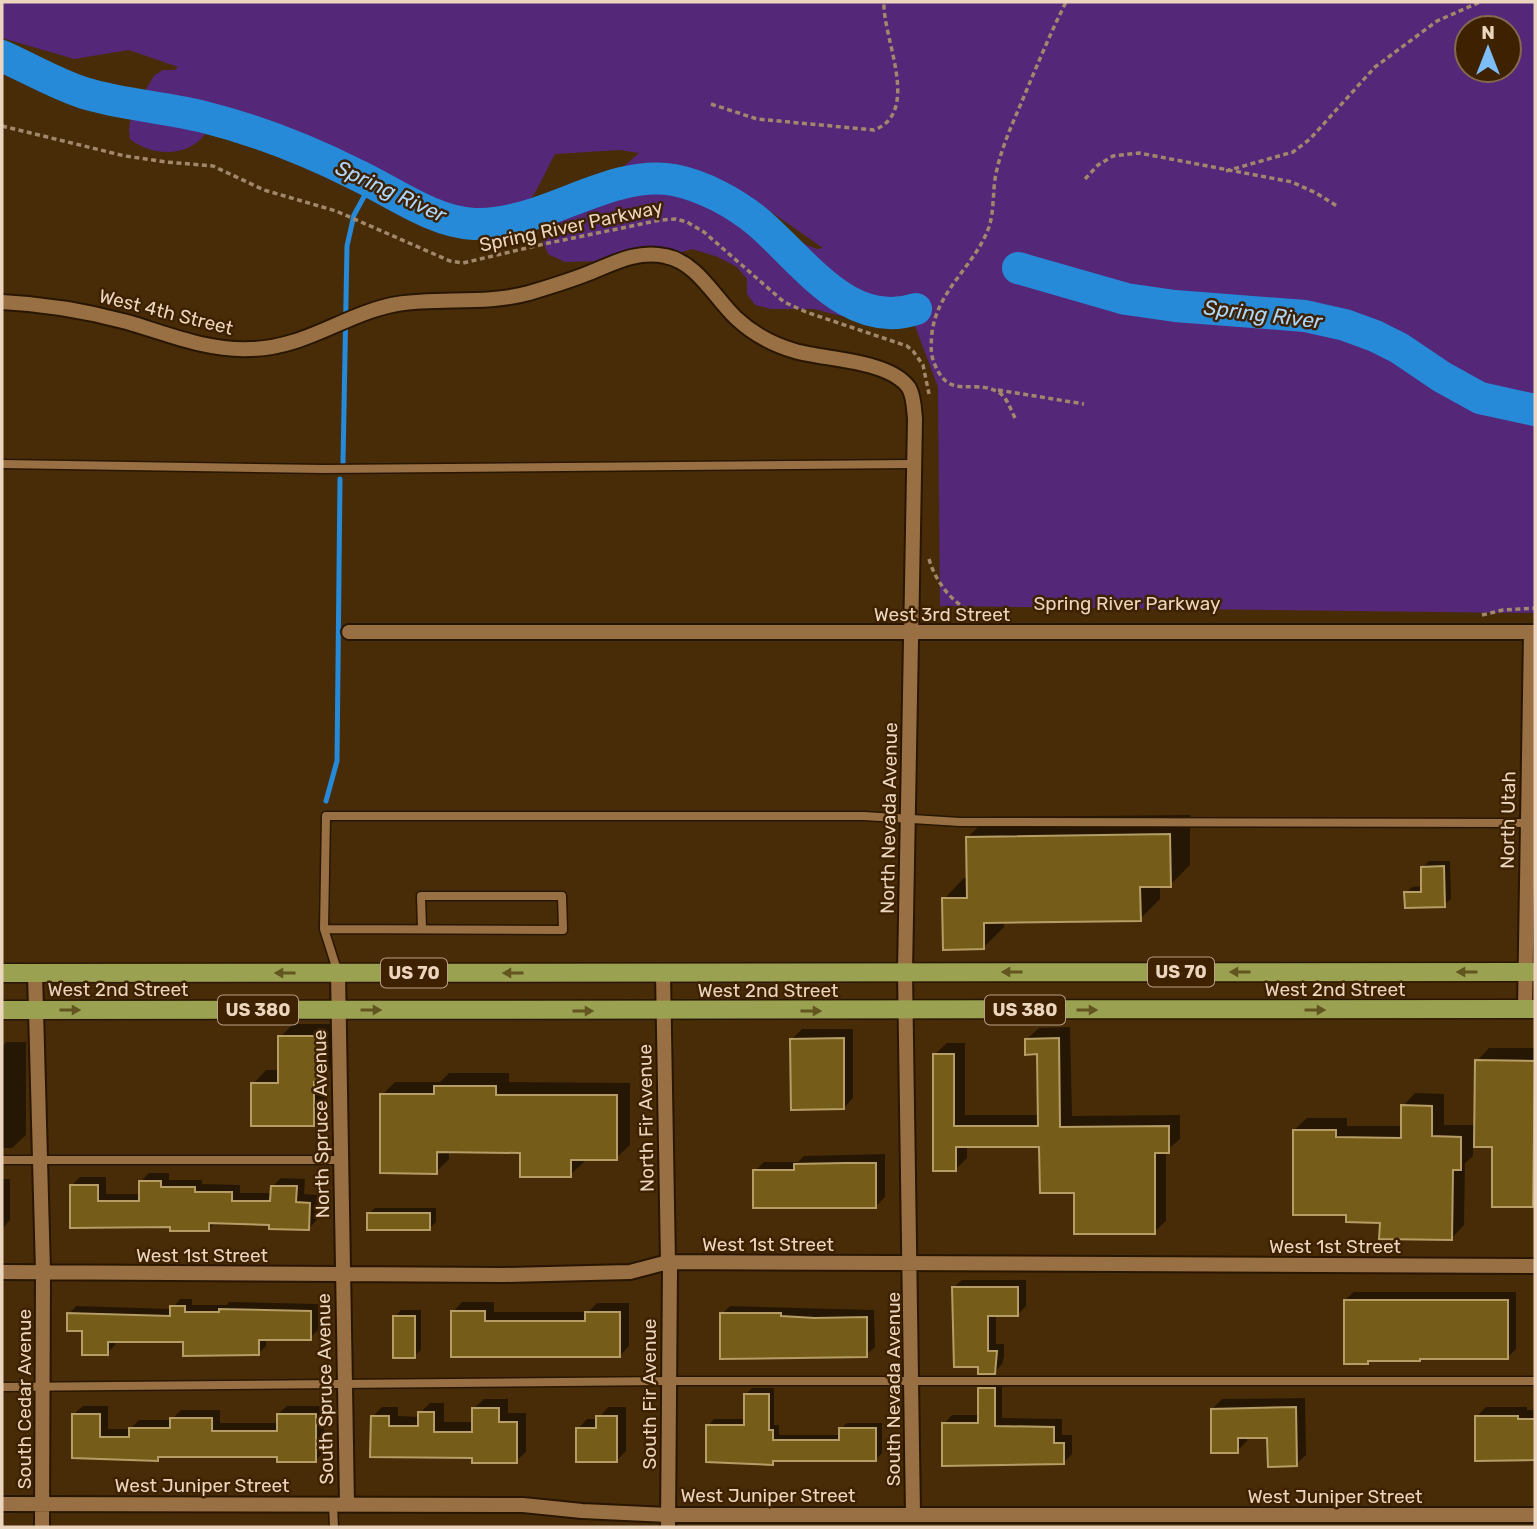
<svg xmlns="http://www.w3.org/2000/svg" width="1537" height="1529" viewBox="0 0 1537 1529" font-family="Rubik,sans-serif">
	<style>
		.green { fill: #552778; fill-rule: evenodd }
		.shadow { fill: #0007 }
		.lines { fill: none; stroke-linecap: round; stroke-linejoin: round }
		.stream { stroke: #268ad8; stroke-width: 5 }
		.river { stroke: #268ad8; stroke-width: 32 }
		.building { fill: #755c19; stroke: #b59d65; stroke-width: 2 }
		.service-casing { stroke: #291601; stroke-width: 11 }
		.minor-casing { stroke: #291601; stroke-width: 18 }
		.primary-casing { stroke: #291601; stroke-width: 21 }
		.path { stroke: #a1886c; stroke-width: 3.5; stroke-dasharray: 5 3.5; stroke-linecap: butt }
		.service { stroke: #997043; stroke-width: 8 }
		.minor { stroke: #997043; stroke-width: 14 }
		.primary { stroke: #9aa251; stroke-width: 18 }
		.oneway { fill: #635520 }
		.labels { text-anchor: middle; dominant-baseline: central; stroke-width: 5; stroke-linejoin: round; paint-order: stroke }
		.shield { fill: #3e2200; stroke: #b89f86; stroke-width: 2 }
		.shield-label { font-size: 18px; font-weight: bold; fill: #ecd5bf }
		.street-label { font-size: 19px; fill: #ecd5bf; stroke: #3e2200 }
		.water-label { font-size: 21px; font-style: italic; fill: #add7fe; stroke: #3e2200 }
	</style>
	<rect width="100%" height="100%" fill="#482c08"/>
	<path class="green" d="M2,2H1535V613L940,606L938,387L914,323L888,301L867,303L854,313L841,316L814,309H771L755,305L747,294V279L737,267L718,257L692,249L659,259L565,262L548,254L540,234L543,222L560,212L579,206L639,153L620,150L555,154C546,170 538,191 526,205C498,237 448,237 415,213C398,202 398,182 378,169C366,161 346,160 333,155C295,142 258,115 218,115C211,122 208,132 202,138C182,158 150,155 130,139L129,129L132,112L154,76L163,70H175L178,67L129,50L74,59L2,38ZM1467,28H1509V70H1467ZM750,197L823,248L817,249C794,240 755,223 750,197Z"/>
	<path class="shadow" d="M1190,815V865L1170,885H1160V899L1140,919L1004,921V927L984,947L944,899L964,878H968V837L988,817Z
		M1429,861H1450L1451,899L1444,905L1406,893L1412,887L1423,886V867Z
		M293,1024H332V1067L327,1073V1111L313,1124L253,1084L266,1070H280V1037Z
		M1070,1027L1072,1116L1180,1115V1139L1166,1151V1221L1154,1232L1076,1191L1040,1145H967V1158L955,1170L935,1054L947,1043H965V1115H1040L1039,1053L1027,1039L1039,1028Z
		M802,1029H853V1098L844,1108L792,1039Z
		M6,1042H26V1135L12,1148H2V1047Z
		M1489,1048H1535V1202L1532,1205L1493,1145H1473V1156L1465,1163L1464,1225L1452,1238L1348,1213L1294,1130L1307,1118H1347V1126H1402L1403,1106L1415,1093L1444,1094V1125H1476L1477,1061Z
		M449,1073H509V1082L630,1083V1145L616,1158H584V1162L570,1175L522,1151L449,1150V1159L436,1172L382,1095L395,1082H440Z
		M885,1154V1197L876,1206L755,1171L764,1162H798L804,1156Z
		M149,1173H169V1180H202V1184L240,1185V1193H273V1186L281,1178L305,1179L304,1194L318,1195L317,1220L308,1229L271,1223L216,1222L209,1229L172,1225L71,1227V1186L80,1177H106V1194H140V1182Z
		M2,1179H10V1220L4,1227H2Z
		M375,1208H436V1222L430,1228L368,1214Z
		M962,1280H1026V1306L1018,1314H996V1344H1004V1357L1002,1364L994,1373L980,1366L953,1288Z
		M1354,1292H1516V1349L1508,1357L1370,1360L1368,1362L1345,1300Z
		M180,1299H192V1305H227L229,1302L318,1304V1330L310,1338H266V1346L258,1354L185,1341H115V1345L107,1353L69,1314L76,1306L172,1309Z
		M462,1302H494V1312H588L597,1303H629V1346L620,1356L453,1355V1312Z
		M730,1306L874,1310L875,1347L866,1355L722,1314Z
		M401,1310H421V1350L414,1356L395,1317Z
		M988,1380H1002V1418L1062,1419V1435H1072V1454L1063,1463L944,1424L952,1415H980V1388Z
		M752,1388H774V1425H779V1435H840V1429L847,1423H882V1453L876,1459L776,1460L773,1463L708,1426L714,1419H746V1394Z
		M1305,1398L1306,1455L1296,1464L1269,1436H1247V1441L1237,1451L1212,1409L1222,1399Z
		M484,1399H508V1413H526V1452L516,1461L474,1457L372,1455V1417L382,1407H398V1416L420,1417V1413L430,1403H444V1422H474V1408Z
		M83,1406H108V1429H130L139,1420H171L181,1410H220V1423H278V1414L287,1406H324V1452L315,1461L278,1455H161L158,1459L74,1456V1414Z
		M608,1407H626V1451L616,1461L578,1429L587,1419H598Z
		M1486,1407H1527V1410H1535V1459H1477V1416Z"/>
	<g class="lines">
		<path class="stream" d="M343,463L347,246L354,215L372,182
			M326,801L337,761L340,479"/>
		<path class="river" d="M2,56C29,68 56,84 84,93C123,105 164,107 204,117C256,130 309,151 357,175C393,192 433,222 474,224C542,227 610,168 674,180C704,186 735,203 758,222C804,261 849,331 916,309
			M1018,268L1126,299L1175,306L1305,316L1345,325L1375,336L1399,348L1442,377L1480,398L1535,410"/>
	</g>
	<path class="building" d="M1170,834L1171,887H1140L1141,921L984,923V949L943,950L942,898H967L966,837Z
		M1444,866L1445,907L1405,908L1404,892H1421V867Z
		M278,1036H320L319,1082H314V1126H251V1083H278Z
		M844,1038V1109L791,1110L790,1039Z
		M1059,1038L1060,1127L1169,1126V1153H1155V1234H1074V1193H1040L1039,1147H956V1171H933V1054H954V1126H1038L1037,1054L1025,1055V1039Z
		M1475,1060L1535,1061L1533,1207H1492V1147H1474Z
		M434,1086H496V1095H617V1160H571V1177H520V1153L437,1152V1174L380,1173V1094H434Z
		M1401,1105L1432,1106V1136L1461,1137V1170H1453L1452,1240L1379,1239L1380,1223L1346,1222V1215H1293V1130H1336V1137L1401,1138Z
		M845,1163H876V1208H753V1170H794V1164Z
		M139,1181H161V1187H195V1192H232V1201H270L271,1186H297L296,1202L310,1203L309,1230L269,1229V1225L209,1223V1231H170V1227L70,1228V1185H98V1201H139Z
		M367,1213H430V1230H367Z
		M952,1287H1018V1316H988V1351H997L995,1374H978V1367H954Z
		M1344,1300H1508V1359H1420V1361H1368V1364H1344Z
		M170,1306H185V1312H219V1309L311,1311V1340H259V1355L183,1356V1342H108V1355H82V1331H67V1313L170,1316Z
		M451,1311H485V1321H585V1312H620V1357H451Z
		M720,1313H781V1316L815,1318L867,1317V1357L720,1359Z
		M393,1316H415V1358H393Z
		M978,1388H995V1426L1054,1427V1443H1064V1464L942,1466V1423H978Z
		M744,1394H769V1430H773V1440H839V1428H876V1461H773V1465L706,1462V1425H744Z
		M1296,1407L1297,1466L1268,1467L1267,1438H1238V1453H1211V1409Z
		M472,1408H499V1422H517V1463H472V1458L370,1457L371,1416H389V1426H418V1412H434V1432H472Z
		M72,1414H100V1437H129V1428H170V1418H212V1431H277V1414H316V1462H277V1457H158V1461L72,1458Z
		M596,1416H617V1462H576V1428H596Z
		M1475,1416H1518V1419H1535V1460L1475,1461Z"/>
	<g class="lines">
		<g class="service-casing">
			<path id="service" d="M2,464L325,469L914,464
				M324,929L326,816H864L960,822L1535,823
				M338,973L324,929L563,930L562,896H421L422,928
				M2,1160H341
				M2,1387L668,1381H1535
				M333,1504L334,1527"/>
		</g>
		<g class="minor-casing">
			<path id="minor" d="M2,302C44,304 86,311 127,322C168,334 207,351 251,349C306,348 346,313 397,304C440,297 485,305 529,293C549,287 569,281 589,273C614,263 637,250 665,256C697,262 714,297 736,318C752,333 774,345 795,351C826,360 890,360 909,388C914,397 914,409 915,419L905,972L913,1514
				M349,632H1535
				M35,973L43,1271L42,1527
				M338,973L347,1504
				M663,973L668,1262L670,1266L668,1527
				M1525,1009L1531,632
				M2,1272L503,1275L630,1272L668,1262L1535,1266
				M2,1504L523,1505L582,1511L668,1515H1535"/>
		</g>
		<g class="primary-casing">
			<path id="primary" d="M2,973L1535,972
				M2,1010L1535,1009"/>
		</g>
		<path class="path" d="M711,104L757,119L874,130C922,112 882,37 884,2
			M2,126L125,156L166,162L213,166L264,190L336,211L450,261L463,263L544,244L661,220L676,219L687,222L704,232L784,302L806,312L907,346L913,351L923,365L929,394
			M1226,171L1293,152L1310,139L1375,67L1437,21L1480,2
			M1085,179L1098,165L1113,156L1139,153L1292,182L1316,193L1337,206
			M998,390L1084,404
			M1015,418C1010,408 1007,397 998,392C973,378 950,401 935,365C930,355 931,344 932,333C937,290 975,266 989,227C995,208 992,188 997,169C1003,143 1015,118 1025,94C1038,63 1051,32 1066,2
			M929,559C936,584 956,608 981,616
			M1482,615L1503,610L1535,608"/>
		<use href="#service" class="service"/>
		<use href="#minor" class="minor"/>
		<use href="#primary" class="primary"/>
	</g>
	<defs><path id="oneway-solid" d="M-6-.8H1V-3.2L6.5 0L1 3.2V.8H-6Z" transform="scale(1.75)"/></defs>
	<g class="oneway">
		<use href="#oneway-solid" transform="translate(1012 972) rotate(180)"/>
		<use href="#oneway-solid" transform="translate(1240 972) rotate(180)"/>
		<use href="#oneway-solid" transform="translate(1467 972) rotate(180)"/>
		<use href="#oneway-solid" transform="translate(285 973) rotate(180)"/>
		<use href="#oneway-solid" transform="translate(513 973) rotate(180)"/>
		<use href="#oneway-solid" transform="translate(70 1010)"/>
		<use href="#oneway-solid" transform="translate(371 1010)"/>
		<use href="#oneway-solid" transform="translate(1087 1010)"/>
		<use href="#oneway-solid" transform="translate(1315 1010)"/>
		<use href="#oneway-solid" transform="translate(583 1011)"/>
		<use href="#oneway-solid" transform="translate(811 1011)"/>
	</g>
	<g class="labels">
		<g class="shield">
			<rect x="1148" y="957.5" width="66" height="29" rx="5"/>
			<rect x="381" y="958.5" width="66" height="29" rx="5"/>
			<rect x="218" y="995.5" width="80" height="29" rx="5"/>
			<rect x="985" y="995.5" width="80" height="29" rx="5"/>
		</g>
		<g class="shield-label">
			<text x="1181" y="972">US 70</text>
			<text x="414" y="973">US 70</text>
			<text x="258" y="1010">US 380</text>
			<text x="1025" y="1010">US 380</text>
		</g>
		<g class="street-label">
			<text transform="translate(571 226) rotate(-12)">Spring River Parkway</text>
			<text transform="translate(166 312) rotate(14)">West 4th Street</text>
			<text x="1127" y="603">Spring River Parkway</text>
			<text x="942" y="614">West 3rd Street</text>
			<text transform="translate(889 818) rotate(-89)">North Nevada Avenue</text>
			<text transform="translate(1508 820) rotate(-89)">North Utah</text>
			<text x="118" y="989">West 2nd Street</text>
			<text x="1335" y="989">West 2nd Street</text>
			<text x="768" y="990">West 2nd Street</text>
			<text transform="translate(646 1118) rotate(-91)">North Fir Avenue</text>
			<text transform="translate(321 1124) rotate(-91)">North Spruce Avenue</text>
			<text x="768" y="1244">West 1st Street</text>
			<text x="1335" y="1246">West 1st Street</text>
			<text x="202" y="1255">West 1st Street</text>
			<text transform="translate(325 1389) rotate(-91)">South Spruce Avenue</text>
			<text transform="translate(893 1389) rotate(-90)">South Nevada Avenue</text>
			<text transform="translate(649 1394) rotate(-90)">South Fir Avenue</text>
			<text transform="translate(24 1399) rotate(-90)">South Cedar Avenue</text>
			<text x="202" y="1485">West Juniper Street</text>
			<text x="768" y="1495">West Juniper Street</text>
			<text x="1335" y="1496">West Juniper Street</text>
		</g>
		<g class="water-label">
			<text transform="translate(391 191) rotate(25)">Spring River</text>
			<text transform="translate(1263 314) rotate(7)">Spring River</text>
		</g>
	</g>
	<rect width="1537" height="1529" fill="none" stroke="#ecd5bf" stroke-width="7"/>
	<g transform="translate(1488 49)"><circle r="33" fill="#3e2200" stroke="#846a4c" stroke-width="2"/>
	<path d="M0-5L12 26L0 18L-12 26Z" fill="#7dbef9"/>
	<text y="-10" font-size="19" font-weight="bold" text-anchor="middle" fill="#ecd5bf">N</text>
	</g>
</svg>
